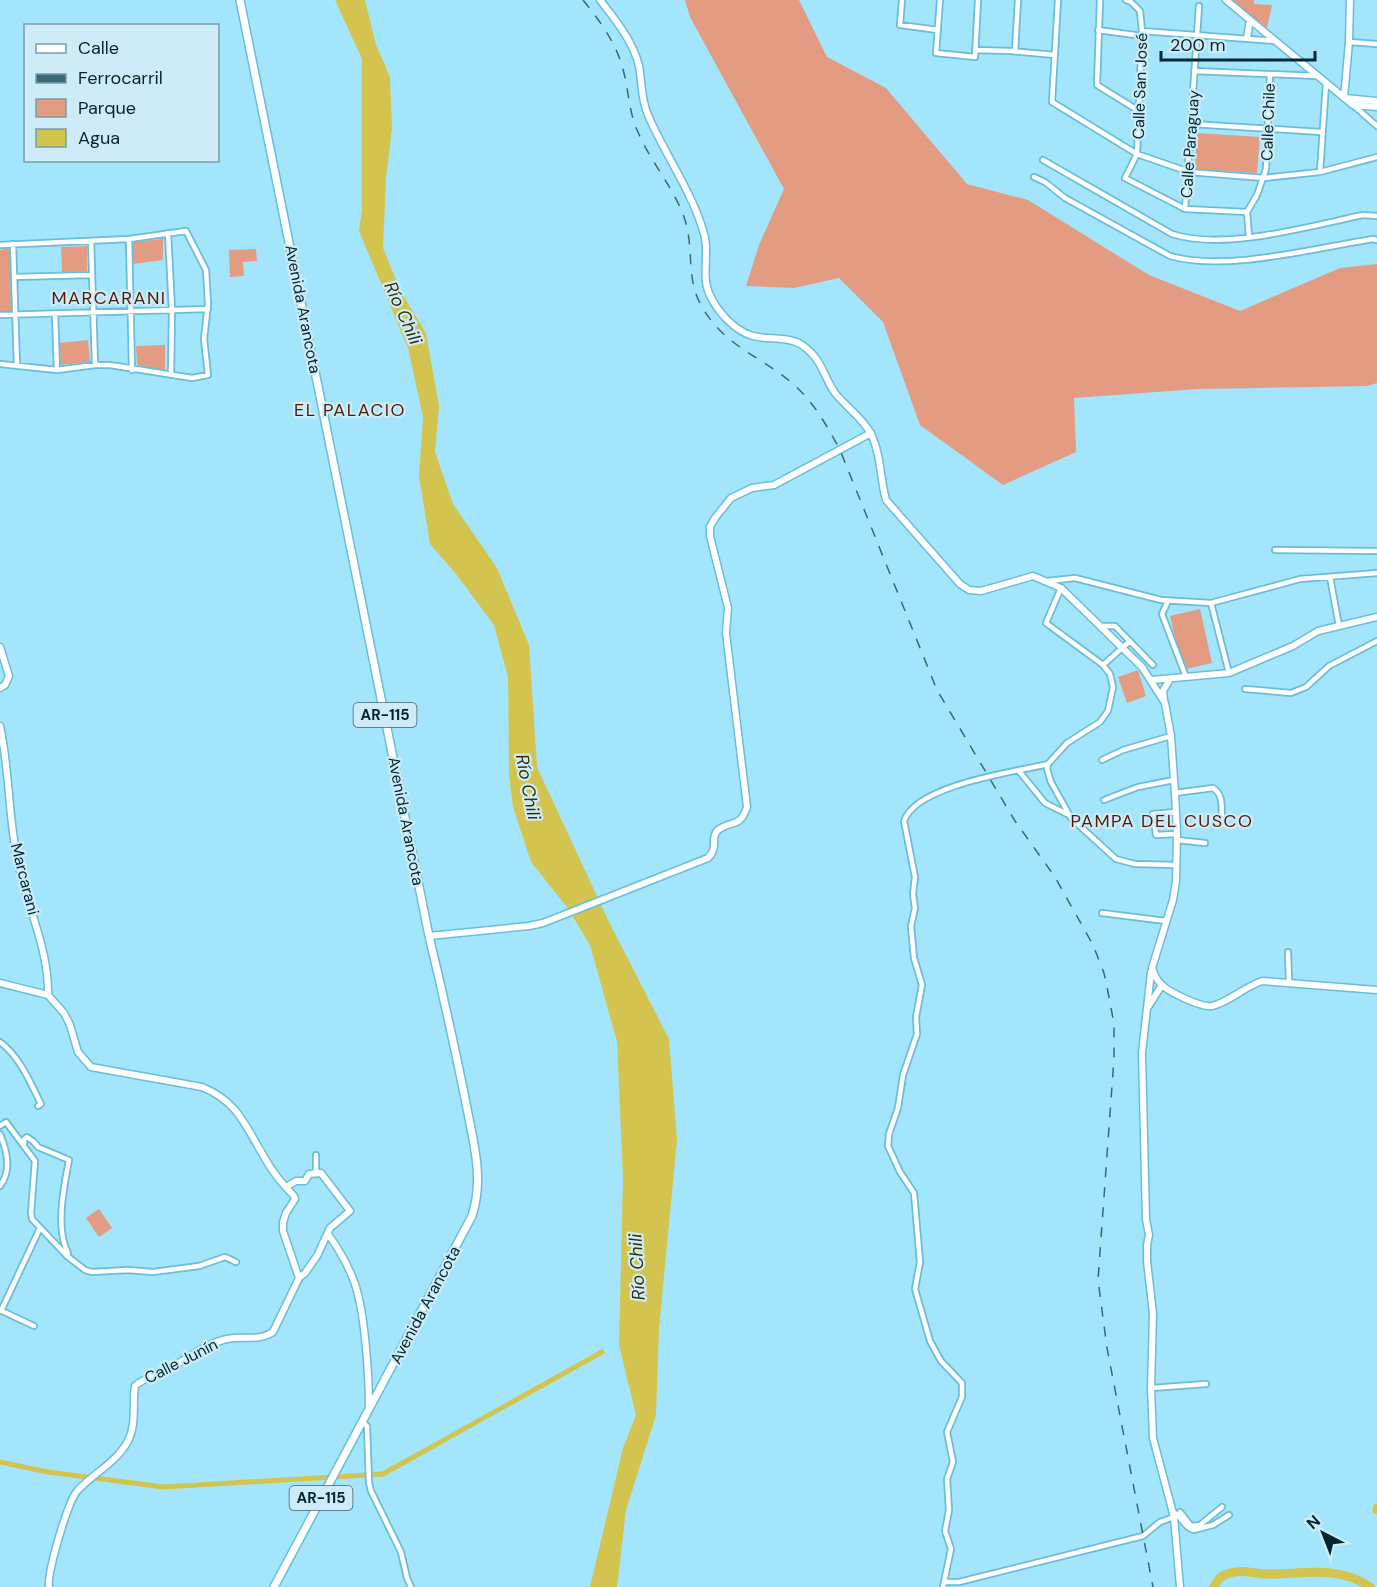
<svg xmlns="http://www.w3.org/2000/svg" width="1377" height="1587" viewBox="0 0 1377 1587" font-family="'DM Sans',sans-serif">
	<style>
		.green { fill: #e39c81 }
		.water { fill: #d3c44f }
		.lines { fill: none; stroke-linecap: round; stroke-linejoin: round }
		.canal { stroke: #d3c44f; stroke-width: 5 }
		.river { stroke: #d3c44f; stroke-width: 9 }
		.street-casing { stroke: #69bdd9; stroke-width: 8 }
		.secondary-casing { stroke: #69bdd9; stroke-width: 9 }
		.primary-casing { stroke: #69bdd9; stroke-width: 10 }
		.street { stroke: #fff; stroke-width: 4.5 }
		.secondary { stroke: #fff; stroke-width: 6 }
		.primary { stroke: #fff; stroke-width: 7 }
		.rail { stroke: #396978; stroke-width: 1.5; stroke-dasharray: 10 10; stroke-linecap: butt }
		.labels { text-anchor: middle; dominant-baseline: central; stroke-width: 4.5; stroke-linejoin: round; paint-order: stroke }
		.shield { fill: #cdecf8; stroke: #3e616d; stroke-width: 1.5 }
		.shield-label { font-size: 15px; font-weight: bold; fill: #002631 }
		.street-label { font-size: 16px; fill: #002631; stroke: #cdecf8 }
		.neighbourhood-label { font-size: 18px; letter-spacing: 1.5px; fill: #4d1d08; stroke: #cdecf8 }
		.water-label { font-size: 18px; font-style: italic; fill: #373000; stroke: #cdecf8 }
	</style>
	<rect width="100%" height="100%" fill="#a3e5fc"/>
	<path class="green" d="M685,0H799L827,57L886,88L967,184L1028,200L1149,275L1240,311L1340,268L1377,264V383L1367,386L1198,389L1074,398L1076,452L1003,485L920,425L883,322L839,278L794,288L746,286L759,245L784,189L690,17Z
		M1231,0H1254V4L1272,5L1267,28Z
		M1197,133L1260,137L1257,173L1195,169Z
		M163,239V260L133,264V242Z
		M87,246V271L62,272L61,247Z
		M10,248L11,311H0V250Z
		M256,249L257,261L243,262L244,276L230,277L229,250Z
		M88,340L90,362L59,365V343Z
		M165,345V371L137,365L136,346Z
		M1200,609L1212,663L1182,670L1170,616Z
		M1138,670L1146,696L1127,703L1118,677Z
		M99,1209L112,1228L99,1237L86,1218Z"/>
	<path class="water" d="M335,0H365L376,45L390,77L392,128L386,178L383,248L401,292L426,333L439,406L435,452L453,504L497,568L529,645L537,767L609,922L669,1039L677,1140L659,1328L656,1415L626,1510L617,1587H590L623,1448L636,1415L619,1345L623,1178L617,1042L590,945L567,907L531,862L513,807L509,775L508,677L494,625L456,574L430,544L419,476L423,417L408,348L359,231L362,209V59Z"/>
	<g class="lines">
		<path class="canal" d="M0,1462L48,1472L164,1487L383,1474L602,1352"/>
		<path class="river" d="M1377,1508V1510
			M1214,1587C1217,1581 1220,1576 1227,1574C1240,1569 1251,1573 1264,1574C1300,1575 1337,1564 1370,1587"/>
		<g class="street-casing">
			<path id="street" d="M902,0L900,25L938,30
				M940,0L936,53L975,57L978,0
				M1058,0L1052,102L1137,154L1189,172L1264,178L1320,172L1377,157
				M1100,0L1097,85L1139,111
				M1126,0L1131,2L1140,11L1142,31L1137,154L1125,178L1185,209L1247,212
				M1098,30L1142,36
				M1142,31L1275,41
				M1349,42L1377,44
				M975,50L1011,51L1055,55
				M1015,51L1018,0
				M1194,71L1317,76
				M1353,105L1377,126
				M1192,124L1321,132
				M1043,160L1172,234C1225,251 1309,226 1363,215L1377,216
				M1320,172L1326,83
				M1034,177L1045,182L1065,198L1170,256C1226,272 1315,248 1373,239L1377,240
				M1185,209L1199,6
				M168,233L172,310L171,375
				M1249,237L1247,212L1257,195L1266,169L1270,75
				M129,239L132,370
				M91,241L95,365
				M13,244L17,366
				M0,245L129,239L186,231L206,270L208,304L204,339L208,375L192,378L110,365H95L57,370L0,364
				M14,277L91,275
				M55,314L57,370
				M0,315L208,309
				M1275,550L1377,551
				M1330,577L1339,626
				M1047,581L1075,578L1161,600L1211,603L1300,579L1377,573
				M1061,588L1046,623L1103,665L1110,674L1113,687L1108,711L1100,722L1067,743L1048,764L1047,769L1051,782L1071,818L1116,859L1135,864L1177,865
				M1168,601L1162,614L1186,677
				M1211,603L1229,673
				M1100,626H1115L1153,665
				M1103,665L1130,641
				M1245,689L1291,693L1306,687L1329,666L1377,641
				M1102,760L1123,750L1171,736
				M1019,771L1045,803L1067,814
				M1175,793L1213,788C1224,795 1221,807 1222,818
				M1104,800L1138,787L1174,780
				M1176,812L1153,814L1156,835L1177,834
				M1177,840L1205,843
				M1102,913L1166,921
				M1288,952L1289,982
				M0,1042C20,1057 30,1082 41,1104L38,1106
				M0,1126L6,1122L35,1161L31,1213L32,1219L67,1256L85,1270L92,1272L128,1270L153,1272L199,1266L225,1257L236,1262
				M0,1134C7,1151 12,1170 0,1186
				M24,1144V1139L27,1137L34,1142L38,1147L69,1160C64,1186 55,1229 68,1253L67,1256
				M316,1172V1155
				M0,1310L34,1326
				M1,1311L40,1228
				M1151,1388L1206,1384
				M362,1421L367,1426L369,1483L371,1491L401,1552L407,1578L411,1587
				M1172,1511C1181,1515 1184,1528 1194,1530L1213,1525L1229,1515
				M1180,1512L1191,1526L1200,1525L1222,1507
				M945,1582H959L1143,1536L1160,1522L1174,1517
				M943,1587L951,1549L945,1531L949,1510L947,1479L953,1462L947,1432L962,1397V1383L941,1361L930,1341L915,1289L920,1262L914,1193L900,1172L888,1146L889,1134L898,1108L903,1075L917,1034L916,1017L922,985L914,958L911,926L915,908L913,894L915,877L904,821C916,785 1014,772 1048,764"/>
		</g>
		<g class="secondary-casing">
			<path id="secondary" d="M600,0C615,19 634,43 639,66C642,82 641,100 648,115C665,155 693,193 704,234C710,252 701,275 709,293C716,310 734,331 753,336C768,340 788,336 802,345C823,360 822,374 835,393C846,407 862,417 871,434C881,454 880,478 886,500L960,584L969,590L981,591L1033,576L1061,588L1142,667L1165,703L1171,736L1175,793L1177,834L1176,881L1173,900L1152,968C1154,974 1156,980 1161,984C1168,992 1202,1008 1212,1006C1229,1002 1244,987 1262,981L1377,990
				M1226,0L1353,105L1377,107
				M1247,38L1250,20
				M1344,98L1349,42L1350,0
				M1345,98L1377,101
				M0,647L9,676L5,685L0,688
				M1152,680L1229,673L1293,646L1318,631L1377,617
				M1164,700L1163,691L1170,679
				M0,726C10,772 8,818 18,862C27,907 49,949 48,995
				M429,936L529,926L543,923L708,858C719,848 710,839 717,831C729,819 740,830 747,807L726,633L728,608L710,536V527L715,518L731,498L752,488L774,485L871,433
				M1151,972L1142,1053L1146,1219L1149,1235L1147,1245V1261L1153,1314L1151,1388L1153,1438L1174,1517L1180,1587
				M0,983L48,995L64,1013L70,1025L78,1052L91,1067L202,1087C237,1101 245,1125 263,1155C271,1170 282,1184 294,1196L295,1199L286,1213L283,1222V1231L299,1278
				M1148,1007L1162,985
				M328,1234C338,1248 347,1263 353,1279C365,1307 369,1377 369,1409
				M49,1587C47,1573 68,1500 78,1490C94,1473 117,1462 128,1441C137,1423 132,1404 135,1386C143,1378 155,1376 164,1371C185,1361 204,1344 227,1339C243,1335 258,1342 273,1332L299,1278L305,1273L317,1256L330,1228L350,1211L321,1173L309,1174L305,1181H296L286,1187"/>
		</g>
		<g class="primary-casing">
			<path id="primary" d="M240,0L429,936C442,990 454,1044 465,1098C472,1138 485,1176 472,1216L274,1587"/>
		</g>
		<use href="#street" class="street"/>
		<use href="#secondary" class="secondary"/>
		<use href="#primary" class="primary"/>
		<path class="rail" d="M583,0C599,20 615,41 622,66C629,88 628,111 638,132C651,163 675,189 685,220C694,248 686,279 701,305C724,347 760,355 793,384C814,402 827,426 840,450L937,690L1015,821L1055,877L1093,945L1104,973L1109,997L1114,1024V1058L1098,1280L1107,1348L1153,1587"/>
	</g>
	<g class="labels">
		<g class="shield">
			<rect x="353.5" y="703" width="63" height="24" rx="4.5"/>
			<rect x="289.5" y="1486" width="63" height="24" rx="4.5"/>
		</g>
		<g class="shield-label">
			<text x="385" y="715">AR-115</text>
			<text x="321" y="1498">AR-115</text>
		</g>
		<g class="street-label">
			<text transform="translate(1140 86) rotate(-88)">Calle San José</text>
			<text transform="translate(1268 122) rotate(-88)">Calle Chile</text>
			<text transform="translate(1190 144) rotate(-86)">Calle Paraguay</text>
			<text transform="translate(303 309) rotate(79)">Avenida Arancota</text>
			<text transform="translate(406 821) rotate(79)">Avenida Arancota</text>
			<text transform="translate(25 879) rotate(76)">Marcarani</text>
			<text transform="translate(425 1305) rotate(-62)">Avenida Arancota</text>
			<text transform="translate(181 1361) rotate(-27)">Calle Junín</text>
		</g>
		<g class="neighbourhood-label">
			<text x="109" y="298">MARCARANI</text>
			<text x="350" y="410">EL PALACIO</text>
			<text x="1162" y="821">PAMPA DEL CUSCO</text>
		</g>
		<g class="water-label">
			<text transform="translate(403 313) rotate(66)">Río Chili</text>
			<text transform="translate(528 787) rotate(79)">Río Chili</text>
			<text transform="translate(637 1267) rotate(-93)">Río Chili</text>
		</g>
	</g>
	<rect x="24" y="24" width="195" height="138" fill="#cdecf8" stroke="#7b9da8" stroke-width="1.5"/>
	<rect x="36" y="44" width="30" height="9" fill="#ffffff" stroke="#7b9da8" stroke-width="1.5"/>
	<text x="78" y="54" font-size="18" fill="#002631">Calle</text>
	<rect x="36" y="74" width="30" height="9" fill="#396978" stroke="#7b9da8" stroke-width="1.5"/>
	<text x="78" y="84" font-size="18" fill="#002631">Ferrocarril</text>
	<rect x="36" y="99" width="30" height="18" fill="#e39c81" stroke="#7b9da8" stroke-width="1.5"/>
	<text x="78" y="114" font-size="18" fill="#002631">Parque</text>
	<rect x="36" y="129" width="30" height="18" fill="#d3c44f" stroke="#7b9da8" stroke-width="1.5"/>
	<text x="78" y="144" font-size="18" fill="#002631">Agua</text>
	<g transform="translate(1323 1533) rotate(318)" stroke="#cdecf8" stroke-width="4.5" paint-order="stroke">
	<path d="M0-4.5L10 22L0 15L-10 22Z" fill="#002631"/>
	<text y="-9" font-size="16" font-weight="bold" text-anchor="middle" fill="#002631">N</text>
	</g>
	<path d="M1161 51v9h154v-9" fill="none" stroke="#002631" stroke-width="3"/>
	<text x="1170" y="51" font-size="18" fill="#002631" stroke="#cdecf8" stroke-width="4.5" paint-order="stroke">200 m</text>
</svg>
